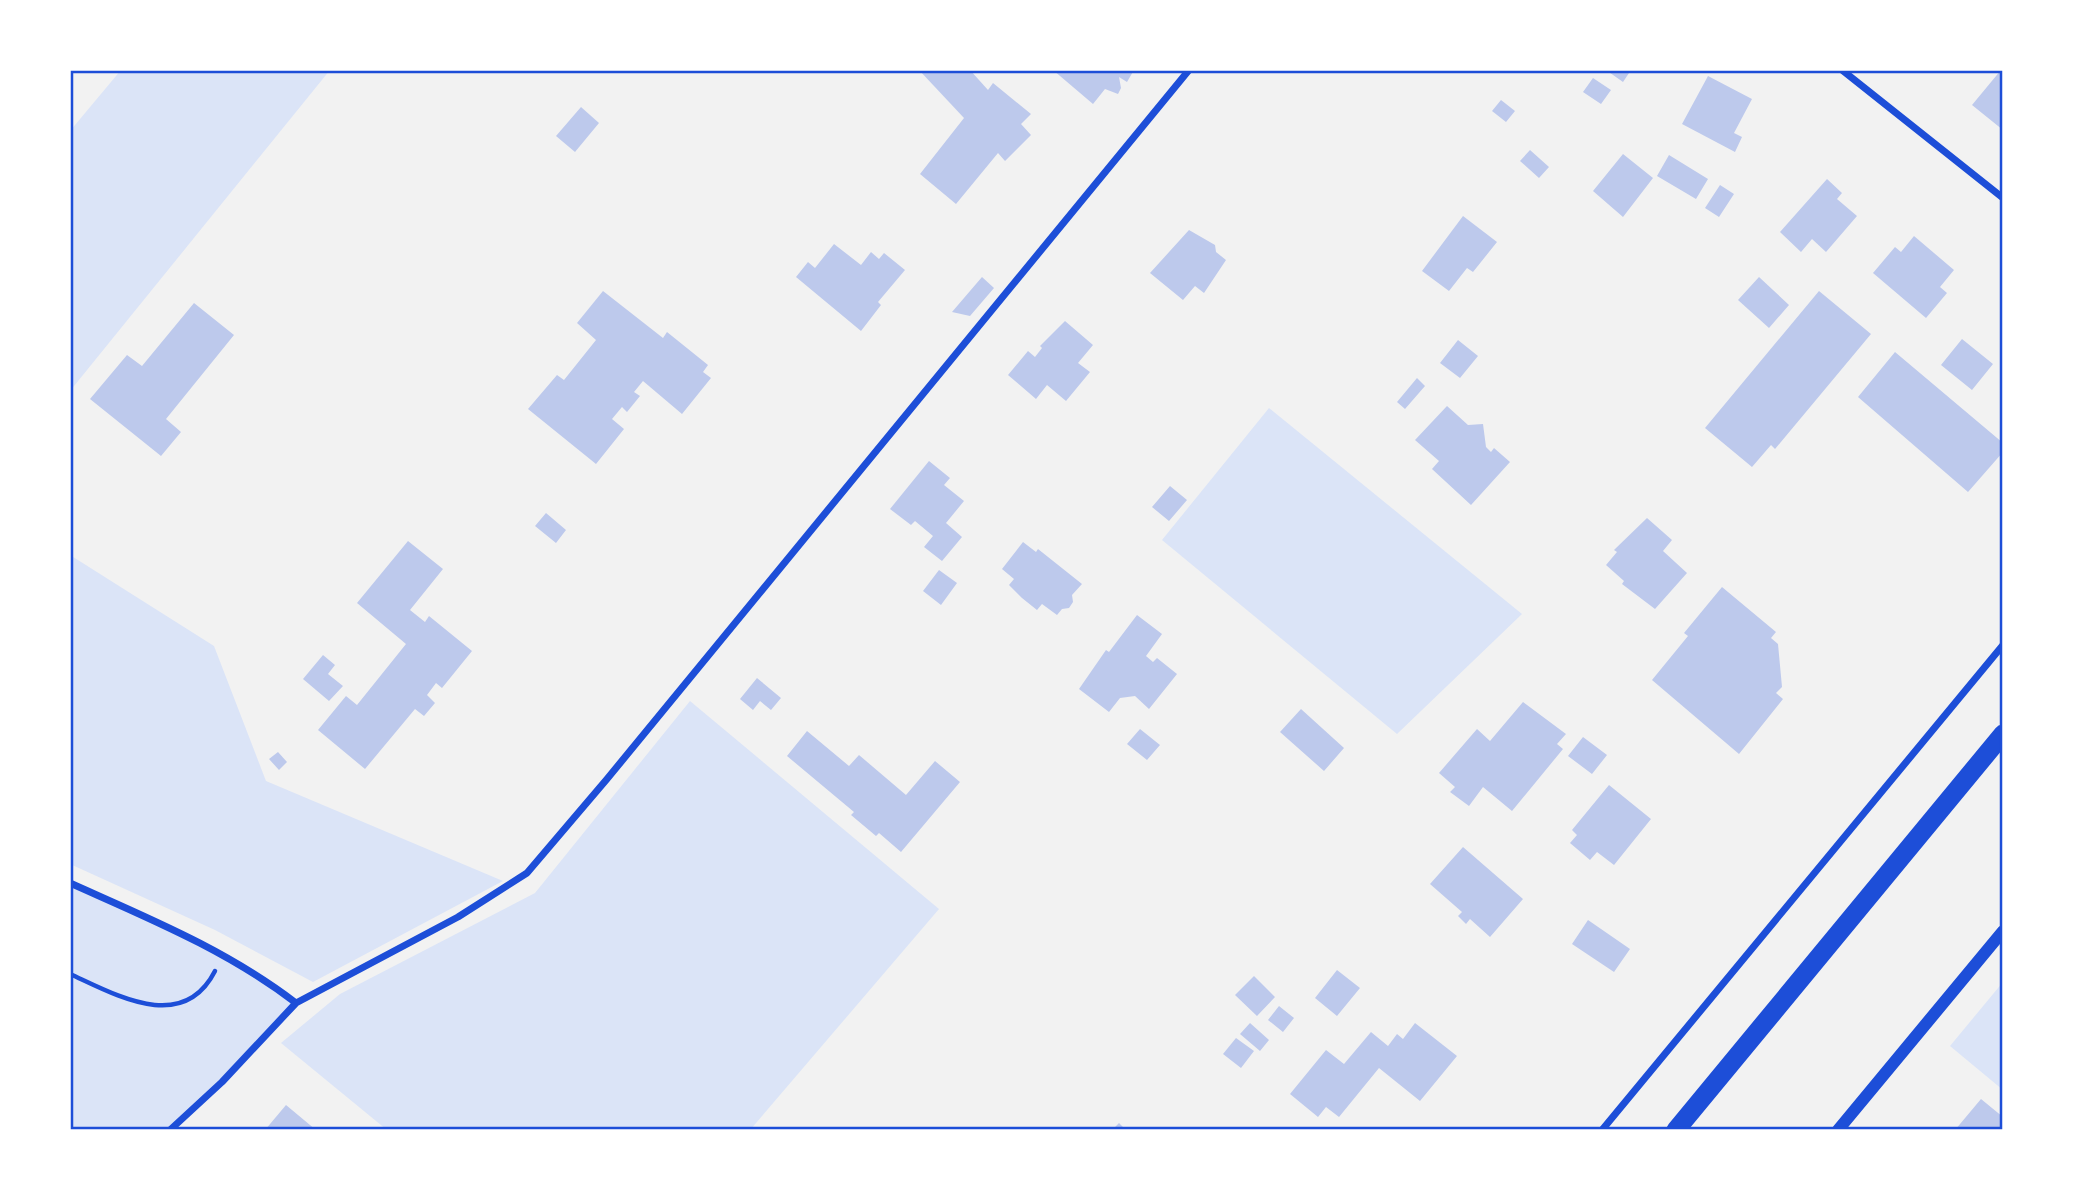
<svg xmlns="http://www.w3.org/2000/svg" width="2073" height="1200" viewBox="0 0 2073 1200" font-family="'Exo 2',sans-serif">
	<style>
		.green { fill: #dbe4f7 }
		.building { fill: #bdc9ec }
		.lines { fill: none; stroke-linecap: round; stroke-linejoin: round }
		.path { stroke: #1d4ed8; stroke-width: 4.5 }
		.minor { stroke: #1d4ed8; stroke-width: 7 }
		.tertiary { stroke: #1d4ed8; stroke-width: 12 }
		.trunk { stroke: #1d4ed8; stroke-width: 19 }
		.neatline { fill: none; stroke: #1d4ed8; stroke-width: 2.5 }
	</style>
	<rect width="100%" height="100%" fill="#f2f2f2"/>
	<path class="green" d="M121,70H330L70,391V131Z
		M1269,408L1522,614L1397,734L1162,540Z
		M70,555L214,646L266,781L503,881L313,982L215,930L70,864Z
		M690,701L939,909L750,1130H387L281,1043L340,994L535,893Z
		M70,883L184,934L296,1003L170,1130H70Z
		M2003,982V1090L1950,1046Z"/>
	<path class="building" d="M919,70H970L988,90L993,83L1031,114L1021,124L1031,135L1005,161L998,153L956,204L920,174L964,118Z
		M1053,70H1134L1127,82L1119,77L1121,88L1118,94L1105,89L1093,104Z
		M1606,70H1631L1623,82Z
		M2001,70H2003V130L1972,105Z
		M1708,76L1752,99L1734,133L1742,137L1735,152L1682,124Z
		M1593,78L1611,90L1601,104L1583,92Z
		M1501,100L1515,111L1506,122L1492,111Z
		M581,107L599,123L575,152L556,136Z
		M1530,150L1549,167L1539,178L1520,161Z
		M1623,154L1653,178L1623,217L1593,191Z
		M1669,155L1708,179L1696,199L1657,176Z
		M1827,179L1842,193L1837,199L1857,216L1826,252L1812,239L1801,252L1780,232Z
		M1720,185L1734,194L1719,217L1705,208Z
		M1463,216L1497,242L1473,272L1467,268L1449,291L1422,271Z
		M1189,230L1215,245L1216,252L1226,260L1204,293L1195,286L1183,300L1150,273Z
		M1914,236L1954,270L1940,287L1947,293L1926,318L1873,273L1895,247L1901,252Z
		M834,244L861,265L871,252L879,259L884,253L905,270L878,302L881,305L861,331L796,277L808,262L815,268Z
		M982,277L994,288L970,316L952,312Z
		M1759,277L1789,305L1769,328L1738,300Z
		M603,291L663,338L667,332L708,365L703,372L711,378L682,414L643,381L634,392L640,396L627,412L622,407L612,419L624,429L596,464L528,409L557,375L564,380L596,340L577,323Z
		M1819,291L1871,334L1775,449L1771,445L1752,467L1705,428Z
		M194,303L234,335L166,419L181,432L161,456L90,399L127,355L142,366Z
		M1065,321L1093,345L1078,363L1090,372L1066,401L1047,385L1036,399L1008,375L1028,351L1035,357L1042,348L1040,346Z
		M1962,339L1993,364L1972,390L1941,365Z
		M1458,340L1478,356L1460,378L1440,363Z
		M1895,352L2003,443V452L1968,492L1858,397Z
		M1417,378L1425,386L1405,409L1397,402Z
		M1447,406L1468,425L1483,424L1486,447L1491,452L1494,448L1510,462L1471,505L1432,469L1439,461L1415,440Z
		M929,461L950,478L944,485L964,501L946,523L962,537L942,561L924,547L933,536L915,521L911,525L890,509Z
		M1170,486L1187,500L1169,521L1152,507Z
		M546,513L566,530L556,543L535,526Z
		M1647,518L1672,540L1663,551L1687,573L1655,609L1622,584L1624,581L1606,565L1617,552L1614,550Z
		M408,541L443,569L410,610L425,622L429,616L472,651L442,688L436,683L427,695L435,703L424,716L415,709L365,769L318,730L346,696L357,705L406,644L357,603Z
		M1023,542L1036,552L1038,549L1082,584L1072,595L1073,602L1069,608L1062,609L1057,615L1042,604L1037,610L1022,598L1009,585L1014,579L1002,569Z
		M939,570L957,583L941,605L923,591Z
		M1722,587L1776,632L1771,638L1778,644L1782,687L1776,693L1783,699L1739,754L1652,680L1688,636L1684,633Z
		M1137,615L1162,634L1146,656L1153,662L1157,658L1177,674L1149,709L1135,696L1120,698L1109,712L1079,689L1106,650L1109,652Z
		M323,655L335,665L328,674L343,686L329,701L303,679Z
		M757,678L781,698L771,710L760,701L753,710L740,699Z
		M1523,702L1566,734L1557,744L1563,749L1512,811L1483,787L1469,806L1450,792L1455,787L1439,773L1477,729L1490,741Z
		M1301,709L1344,748L1324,771L1280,732Z
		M1140,729L1160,745L1147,760L1127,744Z
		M807,731L849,766L859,755L906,795L935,761L960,782L901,852L879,833L876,836L851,815L854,812L787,756Z
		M1583,737L1607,755L1592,774L1568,756Z
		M278,752L287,762L279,770L269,759Z
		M1609,785L1651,819L1614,865L1597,852L1590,860L1570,843L1577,835L1572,830Z
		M1463,847L1523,899L1490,937L1470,919L1466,924L1458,916L1462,912L1430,884Z
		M1588,920L1630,949L1614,972L1572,944Z
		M1337,970L1360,988L1337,1016L1315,998Z
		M1254,976L1275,997L1257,1016L1235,995Z
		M1279,1006L1294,1018L1283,1032L1268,1020Z
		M1250,1023L1269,1040L1260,1051L1240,1034Z
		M1415,1023L1457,1056L1420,1101L1379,1068L1339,1117L1326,1107L1318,1117L1290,1094L1326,1050L1344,1064L1371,1032L1388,1046L1397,1034L1403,1039Z
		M1236,1038L1254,1051L1241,1068L1223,1054Z
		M1981,1099L2003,1117V1130H1955Z
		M286,1105L316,1130H265Z
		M1119,1123L1126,1130H1112Z"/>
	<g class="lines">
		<path class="path" d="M70,974C116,995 183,1034 215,971"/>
		<path class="minor" d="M1842,70L2003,198
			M70,883C148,918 227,950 296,1003
			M170,1130L222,1082L296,1003L458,917L527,873L607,779L1189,70
			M1602,1130L2003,645"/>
		<path class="tertiary" d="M1838,1130L2003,931"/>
		<path class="trunk" d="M1676,1130L2003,734"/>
	</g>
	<rect width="2073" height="1200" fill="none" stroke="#ffffff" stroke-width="144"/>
	<rect x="72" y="72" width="1929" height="1056" class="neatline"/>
</svg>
